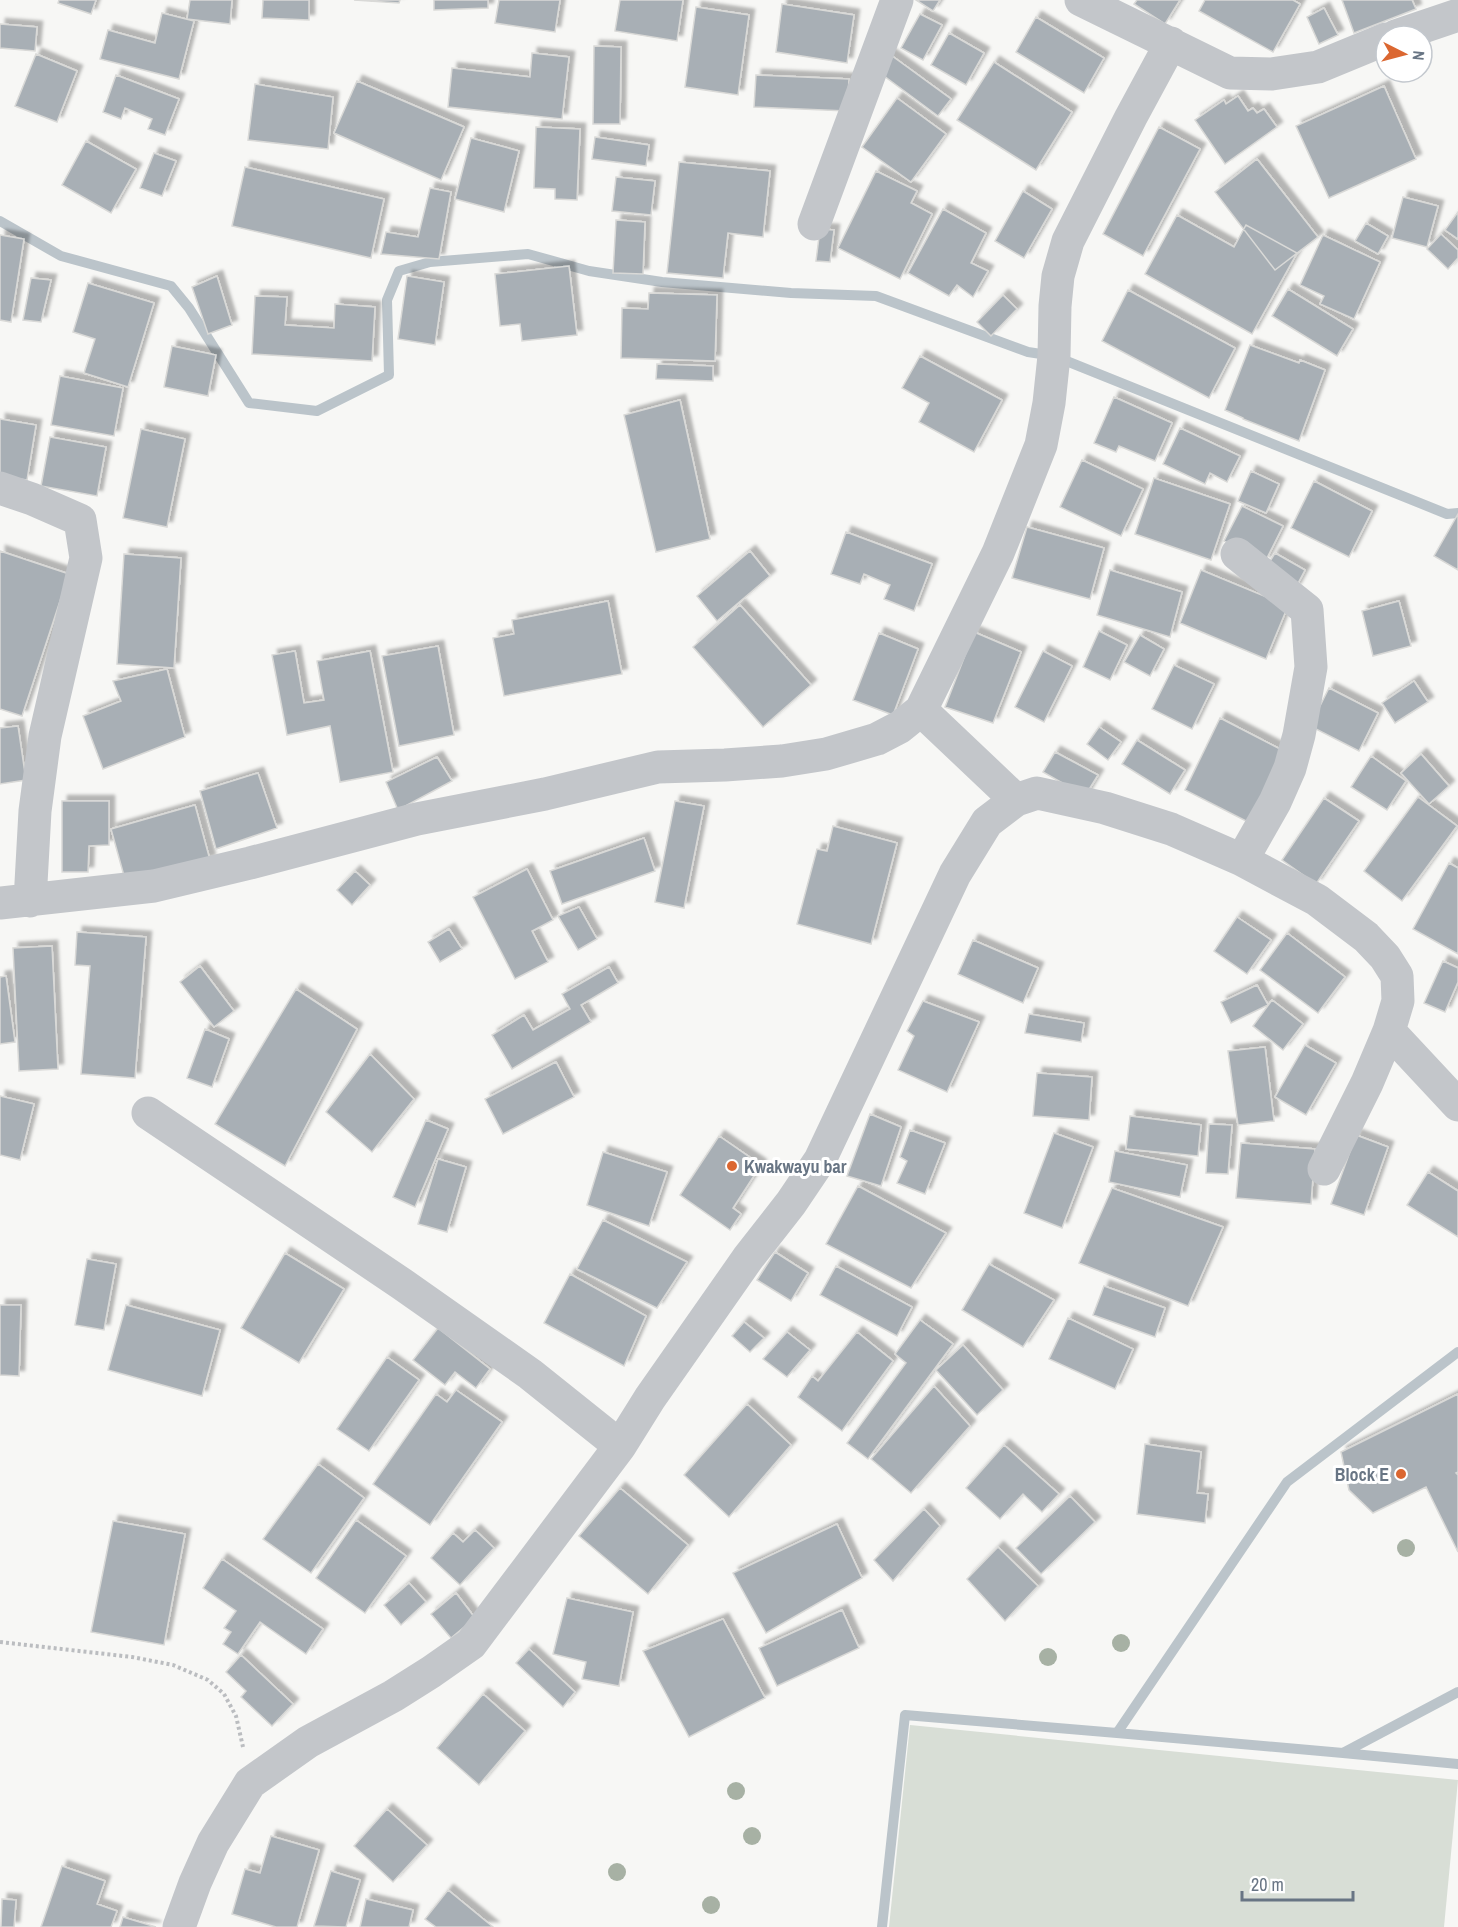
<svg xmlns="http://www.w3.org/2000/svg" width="1458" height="1927" viewBox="0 0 1458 1927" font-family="'Archivo Narrow',sans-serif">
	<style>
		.green { fill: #d8ded6 }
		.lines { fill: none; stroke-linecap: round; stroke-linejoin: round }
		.stream { stroke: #bbc4ca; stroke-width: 10 }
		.building { fill: #a8afb5; stroke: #d9d9d7; stroke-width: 1.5; filter: url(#shadow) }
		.path { stroke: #bbbdc0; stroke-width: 4; stroke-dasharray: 3 3; stroke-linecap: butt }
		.minor { stroke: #c3c6ca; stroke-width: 33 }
		.tree { fill: #a7b1a4 }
		.poi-dot { fill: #db6731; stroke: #fff; stroke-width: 2 }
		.labels { text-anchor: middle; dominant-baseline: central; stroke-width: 6; stroke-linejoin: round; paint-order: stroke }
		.poi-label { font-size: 18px; font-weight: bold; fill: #687584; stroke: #fff; text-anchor: start }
	</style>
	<defs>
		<filter id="shadow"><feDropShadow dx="5.5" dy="-5.5" stdDeviation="1.5" flood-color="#0004"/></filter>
	</defs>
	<rect width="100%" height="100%" fill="#f7f7f5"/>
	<path class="green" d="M910,1725L1458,1780L1444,1927H889Z"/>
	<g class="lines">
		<path class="stream" d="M0,221L61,256L171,286L189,308L249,403L317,411L389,375L387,300L399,271L430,262L528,254L589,271L662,282L791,293L876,296L1028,352L1054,356L1447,514L1458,513
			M1117,1733L1343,1753L1458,1692
			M1343,1753L1458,1764
			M882,1927L905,1715L1117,1733L1287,1482L1458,1352"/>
	</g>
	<path class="building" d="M59,0H96L91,14L58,3Z
		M190,0H232L230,24L187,19Z
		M263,0H309V20L262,18Z
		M354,0H400L399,3Z
		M434,0H488V8L434,10Z
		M499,0H560L555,32L495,23Z
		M620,0H683L677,41L615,31Z
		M916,0H940L933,11Z
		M1137,0H1180L1165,24L1134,4Z
		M1205,0H1293L1300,4L1273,52L1199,11Z
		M1342,0H1412L1416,9L1354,33Z
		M782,4L854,15L847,63L776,52Z
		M696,7L749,15L738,95L685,87Z
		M1324,8L1338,35L1319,44L1307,17Z
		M162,13L194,21L179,79L100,59L108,30L155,43Z
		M920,14L942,25L923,60L901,48Z
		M1036,17L1104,58L1084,93L1016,52Z
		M0,24L37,27L35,51L0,48Z
		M949,33L984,53L966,85L931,65Z
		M594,46L621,47L620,124H593Z
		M532,53L569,57L562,119L448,107L452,68L530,77Z
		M888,53L951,99L938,116L876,70Z
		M36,54L77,71L57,122L15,106Z
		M994,62L1072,112L1036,170L957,120Z
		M116,75L179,99L165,135L148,129L152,119L125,108L121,119L103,112Z
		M756,75L849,79L847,111L754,107Z
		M357,81L464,127L441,180L334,133Z
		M255,84L333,97L328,149L248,140Z
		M1384,86L1416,159L1329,198L1296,126Z
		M1238,96L1248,111L1253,108L1257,113L1264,109L1277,127L1225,164L1195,120L1224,100L1226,104Z
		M897,98L946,134L911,182L862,147Z
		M536,127L580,129L577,200L555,199V189L534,188Z
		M1159,127L1200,149L1143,256L1103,234Z
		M595,137L649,145L646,166L592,159Z
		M471,138L519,151L504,212L455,199Z
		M86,141L136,169L111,213L62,185Z
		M154,153L176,161L162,196L140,188Z
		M1257,159L1318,237L1275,270L1215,192Z
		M679,162L770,171L763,237L728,233L723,278L667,273Z
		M245,167L384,199L371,258L232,226Z
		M876,171L917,191L911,203L932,214L900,279L838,248Z
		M616,177L655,181L651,215L612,211Z
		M430,188L451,192L439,259L381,254L386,232L418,237Z
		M1023,191L1052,209L1024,258L995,241Z
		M1403,197L1438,206L1427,247L1392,238Z
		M943,209L986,233L971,263L988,271L973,297L957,285L949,296L908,273Z
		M1458,212V239L1445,230Z
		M1177,215L1234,247L1246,225L1297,253L1252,334L1145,274Z
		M616,220L645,222L643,274L613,273Z
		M1366,223L1388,236L1378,254L1355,241Z
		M820,229L834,230L830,262L816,261Z
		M1441,234L1458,250V258L1448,269L1427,249Z
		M0,235L24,239L11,322L0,320Z
		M1323,235L1380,262L1354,319L1320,304L1324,296L1300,285Z
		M569,266L577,335L522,341L520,324L500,326L495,274Z
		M217,276L232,325L208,334L192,287Z
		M407,276L444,282L435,345L398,339Z
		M31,278L51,280L41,322L23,320Z
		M88,283L154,303L128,387L84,373L95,339L73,332Z
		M1288,289L1353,329L1337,356L1272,316Z
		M1128,290L1235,348L1209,398L1102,341Z
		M649,293L717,295L715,361L621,358L622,308L648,309Z
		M1003,295L1017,309L991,336L977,322Z
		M255,296L287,297L285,325L334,328L335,304L375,307L372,361L252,354Z
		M1250,345L1299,363L1300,360L1325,370L1299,441L1243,419V418L1225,410Z
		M172,346L216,355L208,396L164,387Z
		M920,356L1002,400L974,452L919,422L929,403L902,388Z
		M657,364L713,366V381L656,379Z
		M60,376L123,388L114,436L51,425Z
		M1114,397L1172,423L1155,461L1119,446L1116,452L1094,443Z
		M680,400L710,539L656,552L624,415Z
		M0,419L36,425L27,480L0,476Z
		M1180,428L1240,456L1227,482L1210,473L1205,484L1163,464Z
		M141,429L185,439L167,527L123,518Z
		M50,437L106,447L97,496L41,486Z
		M1082,460L1143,489L1121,536L1060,507Z
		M1251,471L1279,484L1266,513L1238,501Z
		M1154,478L1230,504L1211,560L1135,534Z
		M1314,481L1372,511L1349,557L1291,528Z
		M1242,506L1283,526L1265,562L1224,541Z
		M1458,514V570L1434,556Z
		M1027,527L1104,548L1090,599L1012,578Z
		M846,532L932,564L914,611L884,599L890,585L864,574L860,584L831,574Z
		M0,551L69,574L22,716L0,709Z
		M750,551L770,576L717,621L697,596Z
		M1275,553L1305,570L1295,589L1264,571Z
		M124,554L181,558L174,668L117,664Z
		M1110,570L1182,592L1170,637L1097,615Z
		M1201,570L1288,606L1266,659L1180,623Z
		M608,601L622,674L504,696L493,638L514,634L512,620Z
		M1399,601L1411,646L1373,656L1362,611Z
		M740,605L811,685L763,727L693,647Z
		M1099,631L1127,645L1110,680L1083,667Z
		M974,632L1021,652L993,723L945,707Z
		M879,633L918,649L893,715L853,700Z
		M1140,635L1164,649L1150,676L1124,662Z
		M438,646L454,735L399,746L382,656Z
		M295,651L304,703L324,700L317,661L370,651L393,772L340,782L330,726L287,735L272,655Z
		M1043,651L1072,666L1044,722L1015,707Z
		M1174,665L1214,684L1192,729L1152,709Z
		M167,669L185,737L103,769L83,716L121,701L113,681Z
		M1414,681L1428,702L1395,723L1382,703Z
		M1329,688L1378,713L1359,751L1310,726Z
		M1220,718L1284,751L1248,822L1185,790Z
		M18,726L26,780L0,784V728Z
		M1099,727L1121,742L1108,760L1087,744Z
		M1137,740L1185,770L1170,794L1122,764Z
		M1055,752L1098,775L1085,796L1043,772Z
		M1421,754L1449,786L1429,804L1401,773Z
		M1371,756L1406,781L1387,810L1351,787Z
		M437,757L452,781L398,810L386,782Z
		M258,773L277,828L216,849L200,791Z
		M1418,797L1457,826L1402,901L1364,871Z
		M1324,798L1359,821L1316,884L1282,860Z
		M62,801H109V845L89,846L88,872H62Z
		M675,801L704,806L684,908L655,902Z
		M195,805L210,860L126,883L111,829Z
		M833,826L897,843L871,944L797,924L817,849L827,851Z
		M644,838L655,871L562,904L550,871Z
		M1449,863L1458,868V954L1413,929Z
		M527,869L553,920L532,931L548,962L515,979L473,897Z
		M355,871L370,885L352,905L337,890Z
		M579,907L597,939L578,950L558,916Z
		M1237,917L1271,940L1247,974L1214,951Z
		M449,929L462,949L440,962L428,942Z
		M77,932L146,937L135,1078L81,1074L90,966L75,965Z
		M1287,933L1345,977L1318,1013L1260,970Z
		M973,940L1038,968L1023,1003L958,974Z
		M52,946L58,1069L19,1071L13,948Z
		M1443,961L1458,968V982L1445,1012L1424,1003Z
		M200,966L234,1011L214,1027L180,982Z
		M609,967L618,983L581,1005L591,1022L512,1069L492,1035L524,1015L533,1030L570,1009L562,994Z
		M6,976L15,1042L0,1044V977Z
		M1257,985L1268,1005L1231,1023L1221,1002Z
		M296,989L357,1029L285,1166L215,1124Z
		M1272,1000L1303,1024L1283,1050L1253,1026Z
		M923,1001L979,1022L947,1092L898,1070L914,1036L907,1031Z
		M1029,1014L1084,1023L1081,1042L1025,1033Z
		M205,1029L229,1039L212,1087L187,1078Z
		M1305,1045L1336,1063L1306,1115L1275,1097Z
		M1265,1047L1274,1121L1238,1125L1228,1051Z
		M370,1054L414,1099L372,1152L326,1112Z
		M556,1062L574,1097L503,1134L485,1099Z
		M1037,1073L1092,1077L1089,1120L1033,1116Z
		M0,1096L34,1104L20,1160L0,1155Z
		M870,1114L901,1127L881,1186L847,1176Z
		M1130,1116L1201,1125L1198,1156L1126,1149Z
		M426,1120L448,1129L415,1207L393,1197Z
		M1209,1124L1232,1125L1228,1174L1206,1173Z
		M910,1130L945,1143L925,1194L897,1183L907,1161L900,1157Z
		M1054,1133L1093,1147L1062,1228L1024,1213Z
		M1356,1135L1388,1147L1364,1215L1331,1204Z
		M719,1136L761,1165L733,1208L741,1214L730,1230L680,1195Z
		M1241,1143L1315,1149L1311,1204L1236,1198Z
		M1115,1151L1187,1165L1180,1197L1109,1182Z
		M603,1152L667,1172L649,1226L587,1205Z
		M438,1159L466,1167L447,1232L418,1224Z
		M1428,1172L1458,1191V1237L1407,1205Z
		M858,1186L946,1233L911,1288L826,1244Z
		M1112,1188L1223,1227L1188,1306L1079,1263Z
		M603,1220L687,1262L657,1308L577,1269Z
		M775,1252L808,1273L791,1301L757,1280Z
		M285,1253L344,1289L299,1363L241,1328Z
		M87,1259L116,1264L104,1330L75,1325Z
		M989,1264L1054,1300L1023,1347L962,1310Z
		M836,1266L912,1307L897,1336L820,1295Z
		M570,1274L646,1316L624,1366L544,1323Z
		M1104,1286L1165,1308L1155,1337L1093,1315Z
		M0,1305H21L19,1376L0,1375Z
		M126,1305L220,1330L202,1396L108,1370Z
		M1068,1318L1133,1349L1115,1389L1049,1359Z
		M920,1320L953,1344L868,1459L847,1443L906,1363L895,1354Z
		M744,1322L764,1338L750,1352L732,1336Z
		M438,1328L490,1369L476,1388L455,1372L445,1385L413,1360Z
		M787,1332L810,1350L787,1377L763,1359Z
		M857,1332L893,1361L842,1431L798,1397L812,1376L818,1381Z
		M963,1345L1003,1390L977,1415L936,1370Z
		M387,1357L419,1380L369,1451L337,1429Z
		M934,1386L970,1426L911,1493L871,1459Z
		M456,1390L502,1422L430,1525L373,1484L436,1394L447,1402Z
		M1458,1394V1472L1456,1473L1458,1475V1552L1426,1487L1373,1513L1349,1490L1341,1452Z
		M747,1404L791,1445L729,1517L684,1475Z
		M1145,1444L1201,1452L1197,1493L1208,1494L1205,1523L1137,1514Z
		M1004,1445L1059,1494L1042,1512L1023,1494L1000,1519L966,1488Z
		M318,1464L364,1498L311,1573L263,1539Z
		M620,1488L688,1545L648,1594L579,1536Z
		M1070,1496L1095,1522L1041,1574L1016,1548Z
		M924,1509L940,1526L893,1581L874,1560Z
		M356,1520L406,1556L365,1613L316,1578Z
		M113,1521L185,1534L164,1645L91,1632Z
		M837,1524L862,1578L766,1633L733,1573Z
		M475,1530L494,1548L460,1585L431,1558L453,1533L463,1542Z
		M998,1547L1038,1586L1005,1621L967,1579Z
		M222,1559L323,1629L306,1654L260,1622L238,1654L223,1644L231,1632L224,1628L236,1611L203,1588Z
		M409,1583L426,1602L401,1625L384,1605Z
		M456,1593L475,1618L451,1638L431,1614Z
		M567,1598L633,1612L619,1686L582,1679L586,1662L553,1654Z
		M842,1610L859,1648L777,1686L759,1648Z
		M723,1619L765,1698L689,1737L643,1651Z
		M529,1649L575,1692L563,1707L516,1663Z
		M241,1655L293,1704L272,1726L241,1697L246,1691L226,1672Z
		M483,1694L525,1731L479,1785L437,1748Z
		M387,1809L427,1845L393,1882L354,1846Z
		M271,1836L319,1850L297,1927H276L232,1914L245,1869L260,1873Z
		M62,1866L105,1881L97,1904L117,1911L111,1927H41Z
		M331,1871L360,1880L346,1927L314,1926Z
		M448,1890L493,1927H436L425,1919Z
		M2,1899L16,1900L14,1927H1Z
		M366,1899L413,1910L409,1927H360Z
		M123,1917L156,1927H120Z"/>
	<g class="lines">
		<path class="path" d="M0,1642L132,1657L173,1665L208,1680L224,1694L236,1716L243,1747"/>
		<path class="minor" d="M1081,0L1230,73L1272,74L1318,67L1386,39
			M1396,36L1458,15
			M814,224L897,0
			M0,488L32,499L80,520L86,558L45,736L35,811L30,901
			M1237,554L1307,610L1311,667L1299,735L1290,768L1275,802L1242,860
			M921,710L1016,800
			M0,903L154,886L250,863L417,819L545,794L658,767L725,765L782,761L826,754L877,739L900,727L921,710L998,553L1041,445L1049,403L1054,356L1055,306L1058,276L1068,241L1131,117L1171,43
			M1389,1031L1458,1105
			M148,1113L402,1284L530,1374L620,1446
			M179,1927L195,1883L213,1843L250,1783L308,1742L393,1696L431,1672L471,1644L620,1446L650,1398L748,1258L791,1203L820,1160L955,874L987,822L1016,800L1037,793L1105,808L1171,829L1242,860L1317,900L1366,937L1385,957L1397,976L1398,1001L1389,1031L1367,1083L1324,1169"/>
	</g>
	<g class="tree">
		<circle cx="1406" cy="1548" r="9"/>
		<circle cx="1121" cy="1643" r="9"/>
		<circle cx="1048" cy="1657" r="9"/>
		<circle cx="736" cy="1791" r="9"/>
		<circle cx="752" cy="1836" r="9"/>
		<circle cx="617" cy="1872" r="9"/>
		<circle cx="711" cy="1905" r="9"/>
	</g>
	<g class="poi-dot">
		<circle cx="732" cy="1166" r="6"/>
		<circle cx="1401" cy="1474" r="6"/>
	</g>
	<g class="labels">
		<g class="poi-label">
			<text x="744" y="1166">Kwakwayu bar</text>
			<text x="1389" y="1474" text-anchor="end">Block E</text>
		</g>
	</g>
	<g transform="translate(1404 54) rotate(96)"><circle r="28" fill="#ffffff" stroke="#c3c8ce" stroke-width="1.5"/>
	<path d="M0-4.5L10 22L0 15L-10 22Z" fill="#db6731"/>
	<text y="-9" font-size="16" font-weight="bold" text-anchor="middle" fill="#687584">N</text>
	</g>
	<path d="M1242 1891v9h111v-9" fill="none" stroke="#687584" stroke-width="3"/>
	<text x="1251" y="1891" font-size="18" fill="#687584" stroke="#ffffff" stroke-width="4.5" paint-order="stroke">20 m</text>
</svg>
